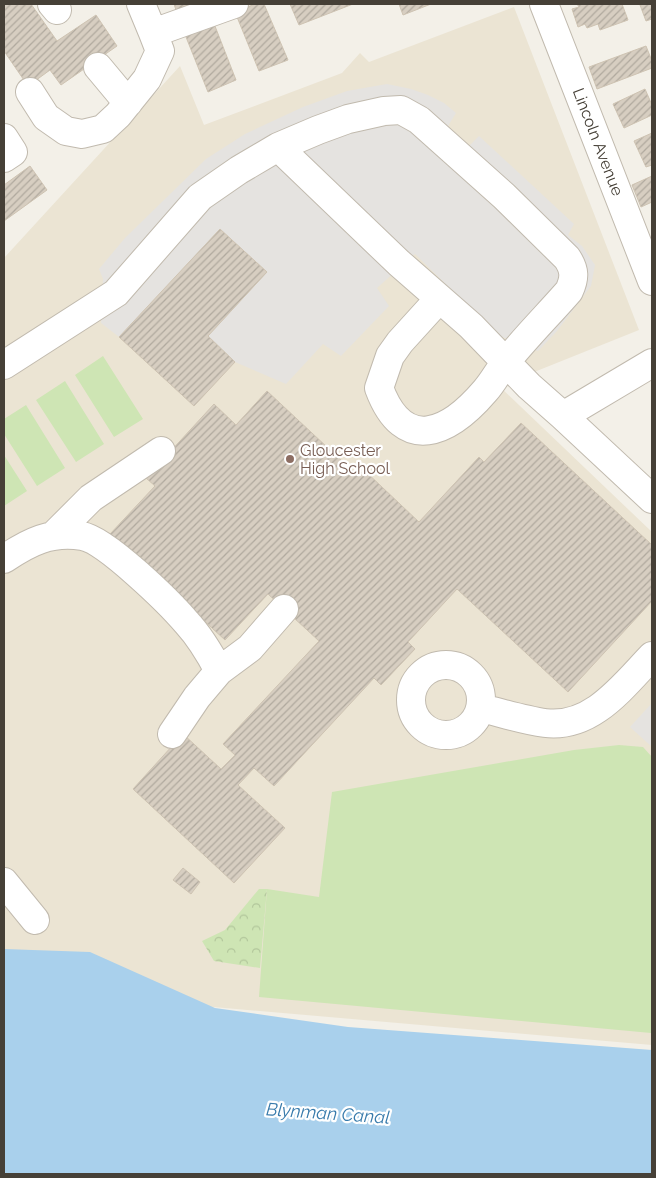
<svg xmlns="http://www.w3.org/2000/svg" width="656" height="1178" viewBox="0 0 656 1178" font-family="Raleway,sans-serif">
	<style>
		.education { fill: #ebe4d3 }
		.green { fill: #cee5b4 }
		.park { fill: url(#park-crowns) }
		.parking { fill: #e5e3e0 }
		.water { fill: #a9d0ec }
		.building { fill: url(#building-hatch); stroke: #cec3b2 }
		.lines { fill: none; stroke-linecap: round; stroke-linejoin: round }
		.minor-casing { stroke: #c1baae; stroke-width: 30 }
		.minor { stroke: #fff; stroke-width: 28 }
		.education-dot { fill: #8d6e63; stroke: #fff; stroke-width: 2 }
		.labels { text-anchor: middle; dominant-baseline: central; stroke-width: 4.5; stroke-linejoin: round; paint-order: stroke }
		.street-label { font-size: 16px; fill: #464037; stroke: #fff }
		.education-label { font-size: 16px; fill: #785e54; stroke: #fff; text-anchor: start }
		.water-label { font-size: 18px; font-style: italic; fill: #377aab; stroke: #fff }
	</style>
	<defs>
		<pattern id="park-crowns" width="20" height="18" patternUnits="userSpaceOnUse" patternTransform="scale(1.25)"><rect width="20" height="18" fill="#cee5b4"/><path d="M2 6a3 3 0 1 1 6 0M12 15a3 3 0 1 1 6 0" fill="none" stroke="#b2c69b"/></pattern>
		<pattern id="building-hatch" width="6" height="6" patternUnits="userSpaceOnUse" patternTransform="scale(1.25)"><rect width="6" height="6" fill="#d7cec1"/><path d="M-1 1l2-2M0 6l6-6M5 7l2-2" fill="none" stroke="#b0a99e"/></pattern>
	</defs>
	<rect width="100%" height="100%" fill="#f3f0e8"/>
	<path class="education" d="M514,7L639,330L499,386L652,532V1045L202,1006L4,960V258L180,66L204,125L342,73L360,53L369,62Z"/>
	<path class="green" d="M103,356L143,419L114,437L75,375Z
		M65,381L104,444L76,462L36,400Z
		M26,405L65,468L37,486L4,434V419Z
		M4,455L27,491L4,506Z
		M619,745L643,747L652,757L651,1033L259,997L267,889L319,897L332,792L574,750Z"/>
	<path class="park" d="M259,889H267L260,968L214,961L202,941L225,930Z"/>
	<path class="parking" d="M387,84L411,89L428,95L444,103L456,113L448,126L468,147L479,136L574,224L568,235L582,246L595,265L591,286L557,331L538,351L497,335L415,254L377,288L389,306L341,356L323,344L286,384L235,362L208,336L267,272L220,229L119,337L101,323L103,279L99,269L125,238L206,159L245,134L303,107L347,91Z
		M652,703V747L630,727Z"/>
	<path class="water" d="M4,949L90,952L215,1008L348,1027L652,1050V1174H4Z"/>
	<path class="building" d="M4,4H31L57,41L96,15L117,46L61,85L50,70L28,86L4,51Z
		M174,4H200L177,13Z
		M255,4H264L288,60L259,71L235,12Z
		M290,4H353L299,25Z
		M399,4H431L403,15Z
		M577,4H622L628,20L600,30L598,24L587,28L585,24L578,27L572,9L579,7Z
		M644,4H652V19L646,21L640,5Z
		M213,21L236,80L208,92L184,32Z
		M646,46L652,61V68L597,89L589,67Z
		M645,89L652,105V115L624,128L613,104Z
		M652,133V165L646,167L634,141Z
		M30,166L47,190L4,221V185Z
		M652,176V202L641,207L632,185Z
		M220,229L267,272L208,336L235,362L194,406L119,337Z
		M267,391L358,476L364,470L419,522L479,457L484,462L521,423L652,545V601L568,692L457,589L408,642L415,649L381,685L374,678L274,786L254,768L238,785L285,828L234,883L133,789L183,734L221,769L235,755L223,744L319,641L268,594L225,640L110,534L155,486L146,478L214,404L236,425Z
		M183,868L200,882L191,894L173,880Z"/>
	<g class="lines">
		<g class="minor-casing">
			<path id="minor" d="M52,4L57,10
				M141,4L153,33L234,4
				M544,4L652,281
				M98,67L128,103
				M30,92L46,117L66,131L82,134L103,129L118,115L147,79L160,51L153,33
				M4,138L13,152L4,158
				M278,147L399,263L471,326L529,386L563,416
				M652,363L563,416L652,499
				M4,365L116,293L200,197L239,170L278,147L318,130L348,119L384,111L401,110L419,120L504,196L567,258C575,270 575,278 569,291C548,315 525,338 505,363C498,372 493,382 485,391C449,433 404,455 379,388L390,356L400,342L439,299
				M54,535L91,498L161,451
				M4,559C29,542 51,531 82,536C106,540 170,603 187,623C200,637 210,654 219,671
				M411 700a35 35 0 1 1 70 0a35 35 0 1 1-70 0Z
				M481,708C502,713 524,720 545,723C592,729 623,686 652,656
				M172,734L197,697L219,671L250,648L284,609
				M4,882L35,920"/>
		</g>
		<use href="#minor" class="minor"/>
	</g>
	<circle class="education-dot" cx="290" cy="459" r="5"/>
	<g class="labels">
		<g class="street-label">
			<text transform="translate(598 142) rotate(69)">Lincoln Avenue</text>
		</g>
		<g class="education-label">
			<text x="300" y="450">Gloucester<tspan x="300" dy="18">High School</tspan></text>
		</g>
		<g class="water-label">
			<text transform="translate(328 1113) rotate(4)">Blynman Canal</text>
		</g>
	</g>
	<rect width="656" height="1178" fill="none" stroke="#464037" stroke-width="10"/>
</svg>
